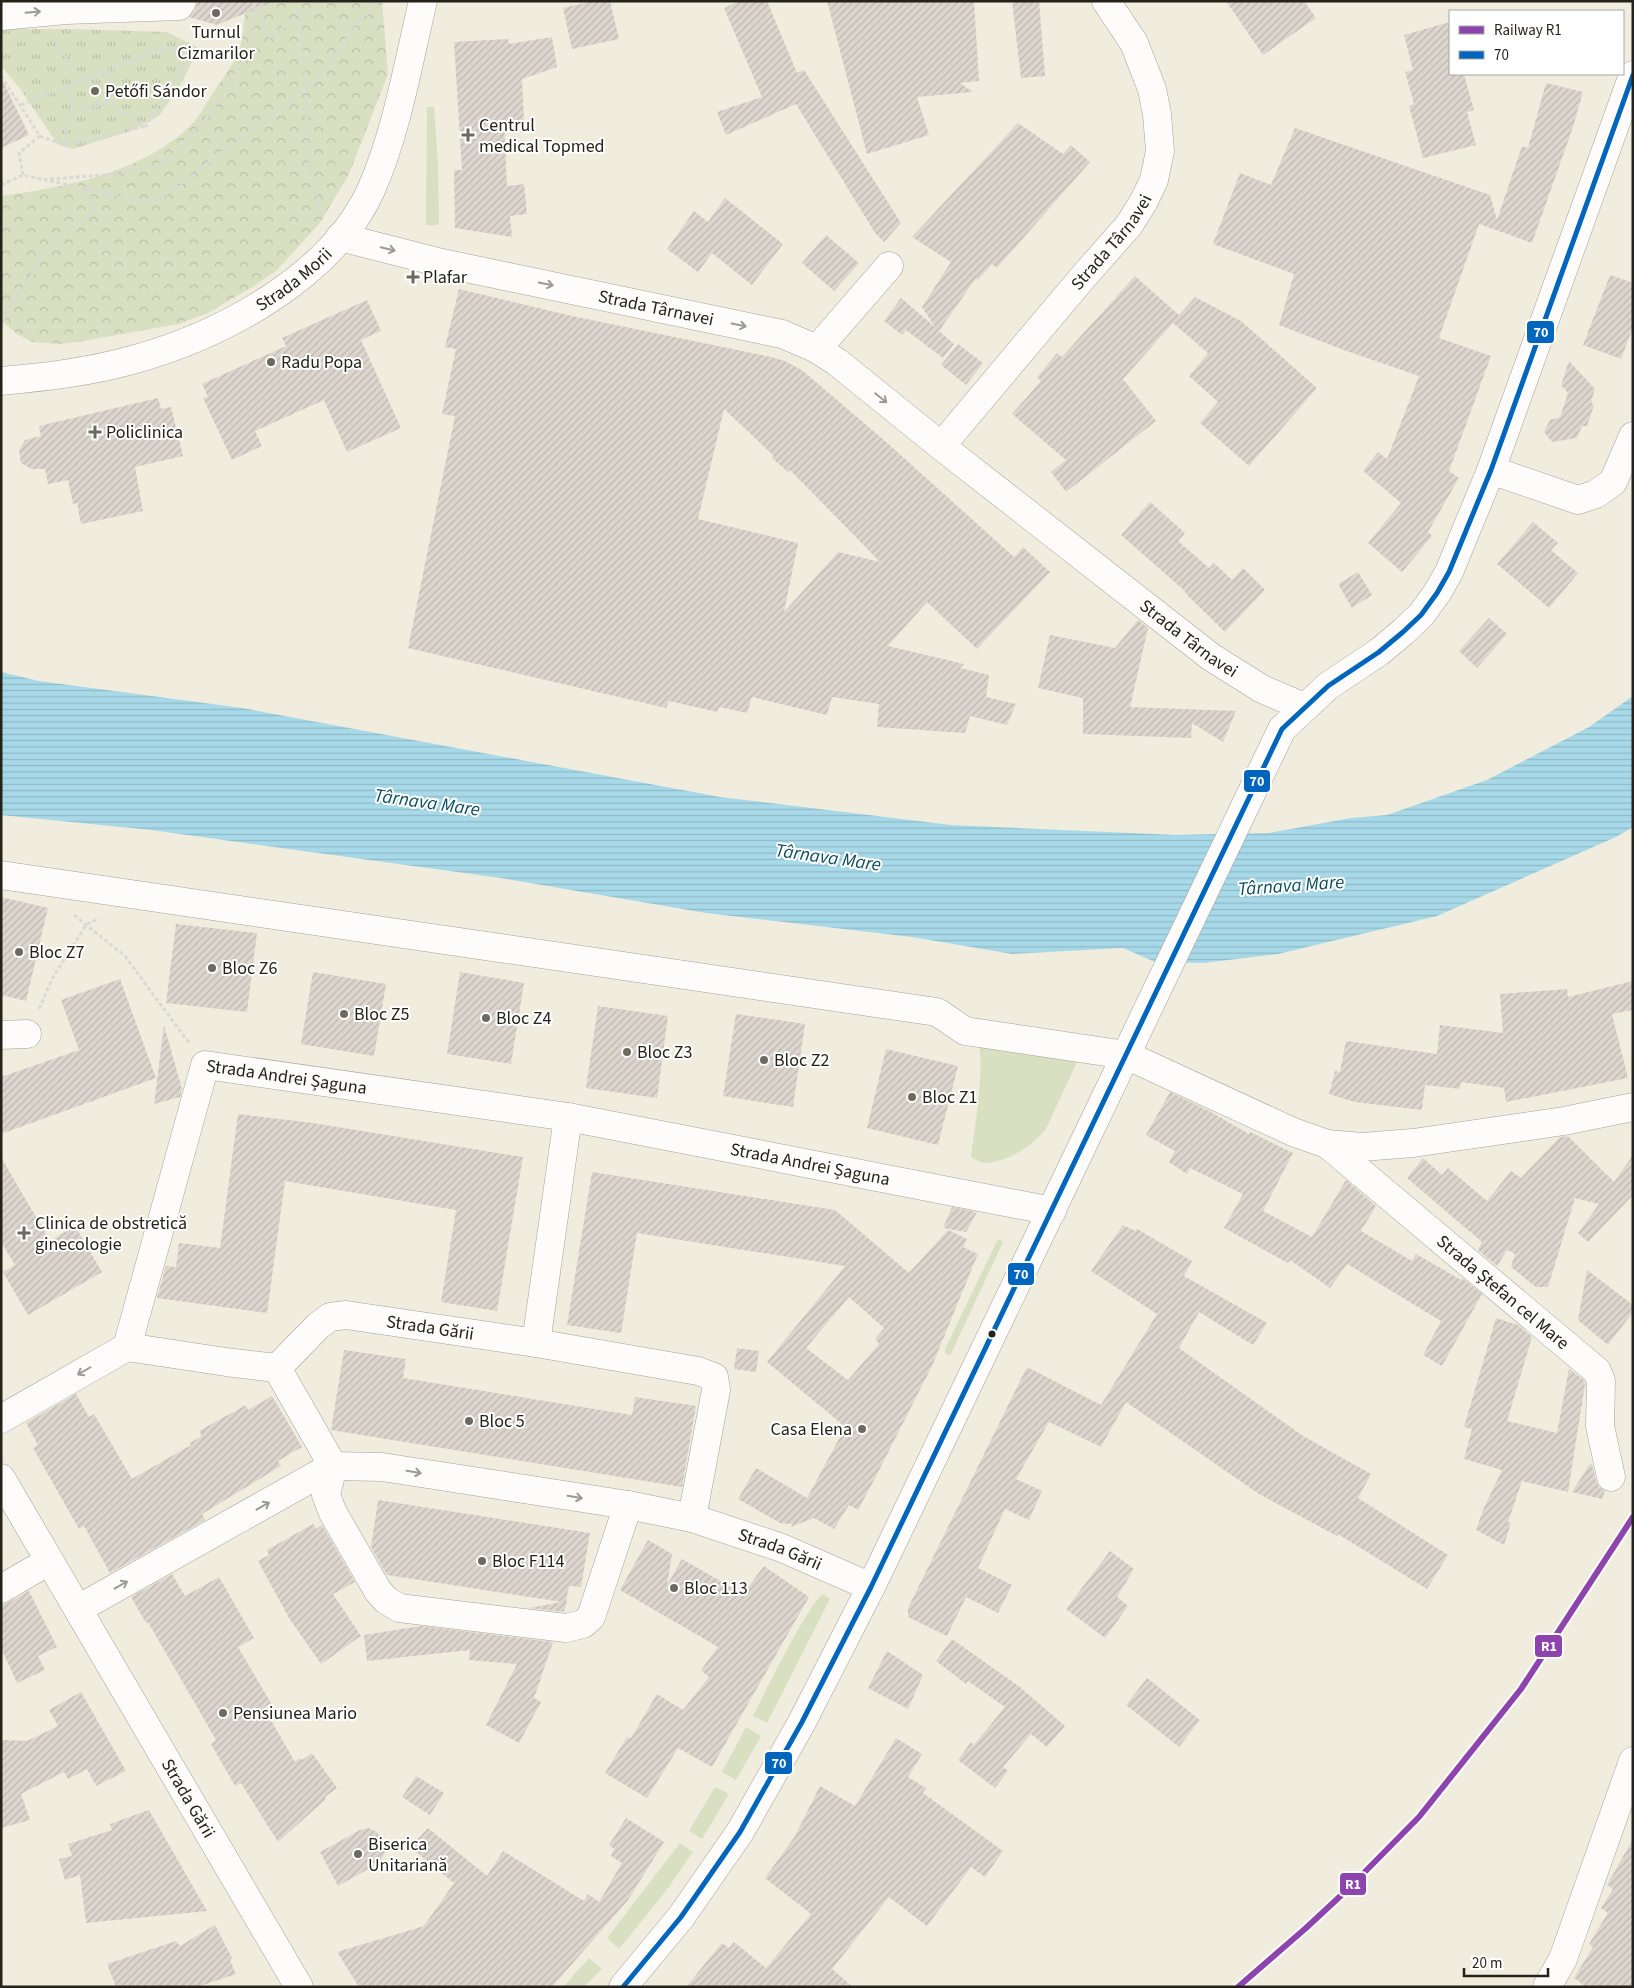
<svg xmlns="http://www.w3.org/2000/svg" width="1634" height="1988" viewBox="0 0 1634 1988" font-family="'Source Sans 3',sans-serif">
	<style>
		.grass { fill: #d9e0c2 }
		.forest { fill: url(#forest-crowns) }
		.park { fill: url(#park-tufts) }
		.water { fill: url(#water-rules) }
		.building { fill: url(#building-hatch); fill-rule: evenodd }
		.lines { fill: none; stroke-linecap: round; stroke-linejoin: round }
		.minor-casing { stroke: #a4a298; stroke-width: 29 }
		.highway-casing { stroke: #a4a298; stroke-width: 29 }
		.path { stroke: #dad9d4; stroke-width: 3; stroke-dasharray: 4 2.5; stroke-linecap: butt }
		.minor { stroke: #fdfcfa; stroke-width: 28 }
		.highway { stroke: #fdfcfa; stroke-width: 28 }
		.bus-1-casing { stroke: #fff; stroke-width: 9 }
		.bus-1 { stroke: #0065bd; stroke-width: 5 }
		.rail-1-casing { stroke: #fff; stroke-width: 10 }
		.rail-1 { stroke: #8e44ad; stroke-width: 6 }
		.oneway { stroke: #9c9a95 }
		.poi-dot { fill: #6c6a5e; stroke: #fff; stroke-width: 2 }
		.bus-dot { fill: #252319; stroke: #fff; stroke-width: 2 }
		.labels { text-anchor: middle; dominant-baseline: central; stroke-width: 4; stroke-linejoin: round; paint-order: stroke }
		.poi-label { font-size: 18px; fill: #252319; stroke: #fff; text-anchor: start }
		.street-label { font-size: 18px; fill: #252319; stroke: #fff }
		.water-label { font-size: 19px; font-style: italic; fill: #0d4b5e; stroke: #fff }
		.line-badge { stroke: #fff; stroke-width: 2 }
		.badge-label { font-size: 14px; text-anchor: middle; font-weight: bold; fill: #fff }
	</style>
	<defs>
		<pattern id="forest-crowns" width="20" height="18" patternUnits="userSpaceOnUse" patternTransform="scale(1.25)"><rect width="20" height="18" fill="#d9e0c2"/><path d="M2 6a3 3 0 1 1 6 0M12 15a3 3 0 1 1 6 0" fill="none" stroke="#bac0a6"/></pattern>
		<pattern id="park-tufts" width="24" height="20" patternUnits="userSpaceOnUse" patternTransform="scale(1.25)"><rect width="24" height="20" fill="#d9e0c2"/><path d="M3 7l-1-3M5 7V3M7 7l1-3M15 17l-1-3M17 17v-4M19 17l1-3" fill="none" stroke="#bac0a6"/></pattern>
		<pattern id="water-rules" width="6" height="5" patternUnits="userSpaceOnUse" patternTransform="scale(1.25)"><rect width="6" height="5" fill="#a8d9e8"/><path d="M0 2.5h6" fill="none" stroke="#90bac6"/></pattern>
		<pattern id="building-hatch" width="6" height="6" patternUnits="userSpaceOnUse" patternTransform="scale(1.25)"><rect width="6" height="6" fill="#dcd6ce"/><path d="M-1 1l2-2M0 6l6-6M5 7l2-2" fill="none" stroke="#bdb7b0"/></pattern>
	</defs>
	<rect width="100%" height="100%" fill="#f0eddf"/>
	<path class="grass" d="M427,107H434L438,164L439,222L437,225H426V216Z
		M979,1044L1083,1049L1046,1129C1034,1145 1006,1163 985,1163C980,1163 975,1159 971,1157C975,1124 984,1076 979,1044Z
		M998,1239L1003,1242L950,1356L945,1353V1349Z
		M823,1594L830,1599L767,1723L753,1716C763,1697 809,1602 823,1594Z
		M746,1727L761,1736L736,1780L722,1772Z
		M715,1787L729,1794L702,1839L689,1831Z
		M680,1843L693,1852L666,1891L619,1949L607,1938Z
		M589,1958L602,1969L584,1987H563Z"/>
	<path class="forest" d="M247,1H382L388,74L349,174L320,223L276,271L254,286L206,314L178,324L78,342L61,344L32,342L17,334L1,320V196C66,187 135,174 186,130C197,121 205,105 213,93C222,79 235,63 240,47C244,32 244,16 247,1Z"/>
	<path class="park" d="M1,29H70L167,32L199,48L180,86L159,116L131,131L73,149L58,145L21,90L1,66Z"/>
	<path class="water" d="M1,672L39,681L242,708L720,797L951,825L1176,835L1269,833L1351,818L1387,815L1487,780L1589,727L1633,696V827L1616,837L1437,916L1278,954L1203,963L1155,962L1123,948L1012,954L912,937L706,913L501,878L151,830L1,815Z"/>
	<path class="building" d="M198,1H273V2L217,25L189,17L195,9Z
		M593,1H610L619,39L572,49L563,8Z
		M739,1H767L797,73L804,70L901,223L884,242L875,233L796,104L726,135L717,112L762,97L724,8Z
		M827,1H974L979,81L960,83L973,92L917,97L929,135L867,154Z
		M1012,1H1039L1045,76L1021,78Z
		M1226,1H1304L1316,18L1263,55Z
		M1450,22V74H1464L1474,110L1467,112L1476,145L1423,158L1409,106L1414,104L1405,72L1413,70L1404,35Z
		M552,37L557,67L522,79L524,121L504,122L507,186L524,184L527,214L510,216L512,237L455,228L454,170H462L454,42L508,39L509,44Z
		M1,77L29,135L1,148Z
		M1546,83L1583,92L1573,127L1532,243L1479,224L1439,338L1491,356L1449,471L1459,478L1428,532L1432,536L1402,572L1368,543L1401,503L1363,471L1378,452L1387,459L1419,376L1341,349L1279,325L1294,274L1213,244L1240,173L1271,185L1295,128L1490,195L1497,220L1522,146L1528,148Z
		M1018,123L1063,154L1071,145L1090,162L997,268L992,264L978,280L976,278L939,331L954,344L943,358L906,330L902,335L884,321L901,298L935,327L922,307L951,262L912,237Z
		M725,198L783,244L752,285L712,253L698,272L667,249L694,211L708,222Z
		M826,235L859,263L834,291L802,263Z
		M1610,275L1633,283V327L1621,359L1583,345Z
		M1135,276L1179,315L1195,297L1241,321L1317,388L1249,466L1200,423L1218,402L1189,376L1208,353L1173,323L1123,379L1156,421L1066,492L1051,472L1066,460L1012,414L1041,381L1037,377L1057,353L1062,357Z
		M459,289L572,316L771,357L785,361L803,371L885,441L1014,557L1023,547L1050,572L977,649L927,602L888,646L964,664L960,668L989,675L986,697L1016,704L1007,725L970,716L965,733L877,727L879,704L832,697L827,715L752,697L747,713L720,707L717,712L669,701L666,708L408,648L455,416L442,414L456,349L445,347ZM724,409L774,456L772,458L788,472L790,470L880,562L838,552L784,612L798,543L698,519Z
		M367,300L381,331L361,340L401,428L347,452L324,400L255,431L262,446L232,460L203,398L208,397L202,384L286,346L282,338Z
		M958,344L983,363L966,385L941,365Z
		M1569,361L1595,389L1591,402L1594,405L1587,426H1582L1577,438L1552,442L1544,432L1550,420L1560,417L1568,393L1561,385Z
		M158,398L161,409L171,407L183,456L135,467L143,511L81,524L77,503L73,504L68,480L48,484L45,469H31L21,463L19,450L25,440L41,436L39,426Z
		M1150,502L1185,533L1178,541L1209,568L1214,563L1232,580L1243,568L1265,590L1225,632L1185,593L1186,592L1121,535Z
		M1533,522L1558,543L1551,550L1578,573L1549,608L1497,564Z
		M1358,572L1372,595L1352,608L1338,584Z
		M1489,618L1507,634L1477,668L1459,651Z
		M1138,620L1148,628L1130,707L1236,711L1223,742L1192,723L1191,738L1083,734V698L1038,688L1050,635L1115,648Z
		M1,897L48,908L26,1001L1,995Z
		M176,924L257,933L247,1012L166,1003Z
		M313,972L386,984L374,1056L301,1044Z
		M460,972L524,983L511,1064L447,1054Z
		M120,979L156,1078L1,1134V1077L79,1050L61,1000Z
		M1633,981V1010L1612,1014L1628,1078L1506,1102L1504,1088L1461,1082L1460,1089L1425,1085L1422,1110L1355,1102L1329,1094L1335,1071L1340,1072L1346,1041L1437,1054L1440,1025L1503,1033L1500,994L1567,989L1568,997Z
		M598,1006L668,1016L657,1098L586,1088Z
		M736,1014L805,1024L793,1107L723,1096Z
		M164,1025L182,1089L180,1097L154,1104Z
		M886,1049L958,1066L938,1145L867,1128Z
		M1170,1092L1209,1111L1249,1134L1250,1132L1293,1153L1263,1211L1312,1237L1346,1180L1376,1206L1361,1231L1412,1261L1416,1254L1461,1280L1462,1278L1482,1294L1442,1366L1423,1355L1441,1321L1347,1264L1330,1288L1290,1260L1288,1263L1224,1228L1243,1194L1190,1168L1187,1174L1169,1162L1175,1151L1146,1135Z
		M238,1114L313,1123L523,1157L497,1311L441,1302L456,1210L285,1181L267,1313L157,1298L166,1266L176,1267L179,1243L220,1248Z
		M1568,1136L1614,1182L1633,1155V1195L1588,1242L1578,1233L1599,1204L1575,1198L1548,1287H1536L1511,1267L1515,1254L1507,1250L1497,1266L1478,1250L1482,1242L1407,1178L1423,1158L1442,1175L1448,1168L1487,1201L1511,1171L1521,1178L1560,1137Z
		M1,1157L50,1241L75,1226L102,1272L28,1315L3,1272L15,1265L1,1242Z
		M592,1172L835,1210L909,1273L948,1230L967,1239L963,1247L978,1254L932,1366L872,1484L858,1510L849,1505L834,1529L814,1518L791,1527L793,1524L780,1523L738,1499L756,1468L807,1498L845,1428L842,1426L843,1425L767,1362L845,1266L637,1233L621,1333L567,1325ZM849,1297L884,1328L875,1339L879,1344L848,1380L806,1348Z
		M952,1207L977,1212L966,1232L943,1228Z
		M1123,1225L1135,1231L1137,1229L1192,1261L1184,1276L1267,1323L1253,1345L1199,1312L1179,1348L1303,1436L1371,1474L1358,1498L1448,1555L1427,1589L1338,1534L1337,1536L1259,1494L1126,1402L1101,1447L1049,1422L1016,1479L1042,1491L1029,1520L1005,1509L978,1568L1012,1585L998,1613L966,1597L947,1636L908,1617V1608L1027,1367L1101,1405L1157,1314L1091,1271Z
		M1587,1270L1633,1305V1312L1608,1345L1578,1320Z
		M1496,1318L1518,1325L1532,1337L1507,1421L1557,1433L1569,1369L1584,1380L1585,1384L1568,1492L1522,1481L1508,1522L1511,1523L1504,1545L1476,1530L1483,1510L1502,1470L1464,1459L1472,1429L1464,1427Z
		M737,1348L759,1351L756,1372L734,1369Z
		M344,1350L406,1359L403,1378L632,1415L635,1397L696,1406L682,1487L331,1430Z
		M76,1394L89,1417L94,1414L132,1479L191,1445L190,1443L202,1436L199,1431L246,1405L248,1410L272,1396L302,1447L278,1461L281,1466L202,1514L205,1520L110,1573L84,1526L79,1529L33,1448L38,1445L26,1423Z
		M1592,1464L1596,1481L1599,1487L1605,1491L1602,1499L1572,1492L1589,1465Z
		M378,1500L590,1533L581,1587L569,1586L566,1601H567L564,1612L529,1608L562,1602L387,1575L371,1547Z
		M313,1524L316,1529L322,1525L355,1582L333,1594L361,1636L321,1664L289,1618L258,1561L269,1555L267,1550Z
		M648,1540L672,1554L667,1585L682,1559L743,1594L764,1566L809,1597L712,1767L678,1748L647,1798L605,1773L627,1737L631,1738L657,1694L683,1710L709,1677L701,1670L718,1647L620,1590Z
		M1110,1551L1134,1569L1117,1597L1128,1606L1105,1638L1066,1609Z
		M172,1574L185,1596L219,1577L254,1638L238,1647L271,1703L264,1708L295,1762L300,1758L302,1760L312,1753L337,1788L325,1797L326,1799L278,1842L241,1783L235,1786L211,1744L216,1740L148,1622L146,1623L131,1597Z
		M29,1591L57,1647L38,1656L45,1670L17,1683L1,1648V1605L9,1602Z
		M421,1626L553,1642L534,1698L541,1702L519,1743L486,1725L517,1664L469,1660L470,1650L367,1661L364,1635Z
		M952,1639L1021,1688L1065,1726L1047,1747L1031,1734L1003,1767L1008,1771L995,1788L958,1760L971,1742L974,1745L1005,1707L968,1681L966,1684L936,1661Z
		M887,1651L923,1675L908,1709L868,1688Z
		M1147,1678L1200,1720L1179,1747L1126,1705Z
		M81,1692L126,1771L96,1786L87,1769L68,1779L64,1772L21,1794L30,1820L1,1828V1740L27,1741L58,1726L49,1710Z
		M896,1738L922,1754L908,1777L926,1788L923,1793L1003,1851L985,1877L971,1867L927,1926L889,1897L832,1969L853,1987H686L722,1943L729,1948L734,1942L766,1968L811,1914L765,1878L795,1836L820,1786L855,1806Z
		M416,1776L444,1793L430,1815L402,1797Z
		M149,1810L207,1911L86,1923L80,1875L65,1880L59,1859L72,1856L68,1844L112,1830L110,1824Z
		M626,1818L664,1842L628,1900L552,1987H359L337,1952L424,1926L454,1883L410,1847L428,1828L487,1876L503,1851L584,1901L588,1894L599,1902L622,1863L611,1856L614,1849L609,1845Z
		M369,1828L377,1832L388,1847L379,1863L338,1886L320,1852L360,1830Z
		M1633,1839V1987H1586L1574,1978L1593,1947L1589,1944L1608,1913L1601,1908L1613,1889L1607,1885Z
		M215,1925L232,1958L230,1960L236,1974L197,1987H116L107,1964L176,1941L180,1946Z"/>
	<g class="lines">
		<g class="minor-casing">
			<g id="minor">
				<path d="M1,16L66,10L179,6L182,1"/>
				<path id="s1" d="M340,237L442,263L782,334L817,349L837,362L941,446L1211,657L1262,689L1304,707"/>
				<path d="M817,349L889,266"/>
				<path id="s2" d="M941,446L1084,276L1129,225L1144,201L1154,180L1160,151L1157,114L1152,89L1134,43L1106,1"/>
				<path d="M1491,470L1578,500L1596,494L1613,482L1633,436"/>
				<path d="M1,875L937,1012L965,1031L1126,1055L1293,1132L1327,1144L1362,1147L1413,1143L1564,1121L1633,1107"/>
				<path d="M1,1035L27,1034"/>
				<path id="s3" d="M1327,1144L1597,1371L1601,1381L1600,1426L1611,1477"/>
				<path d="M536,1343L568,1117"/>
				<path id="s4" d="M127,1347L205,1065L568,1117L1052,1211"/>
				<path id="s5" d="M277,1368L318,1326L330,1317L346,1315L536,1343L698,1371L714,1377L716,1390L692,1518"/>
				<path d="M277,1368L333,1466L326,1495L333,1513L378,1591L386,1600L399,1608L566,1628L583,1624L591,1617L628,1505"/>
				<path d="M1,1419L127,1347L226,1362L277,1368"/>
				<path id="s6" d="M1,1478L299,1987"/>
				<path d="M1,1589L49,1561"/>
				<path id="s7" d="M78,1609L333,1466L382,1467L628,1505L692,1518L782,1548L871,1587"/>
				<path d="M623,1987L681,1917L740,1832L802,1722L871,1587L1282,729L1328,686L1379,652L1403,632L1421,615L1437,593L1449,572L1491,470L1633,75"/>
				<path d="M1547,1987L1563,1959L1633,1761"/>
			</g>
		</g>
		<g class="highway-casing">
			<g id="highway">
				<path id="s8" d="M1,381C45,377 89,372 132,360C220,336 331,278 371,190C397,131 408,64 423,1"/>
			</g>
		</g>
		<path class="path" d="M254,1L270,40L300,11L311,177L317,200L323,214
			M52,39L83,80
			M1,76L40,136L64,145L146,126
			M106,102C115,92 112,83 107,70
			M21,105L167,47L189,58L146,126L106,102L91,108L79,107L72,99L66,87
			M64,145L72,100
			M23,175L19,153L40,136
			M50,179L116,174L159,164L172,157L223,98L252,43L254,2
			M1,185L23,175L139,200H151L164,196L315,83L361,19L383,1
			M1,327L12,304L38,266L41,254L51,248L60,235L96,211L86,188
			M74,915L125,956L189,1043
			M39,1009L53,977L86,925L99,918"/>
		<use href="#minor" class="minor"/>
		<use href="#highway" class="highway"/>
		<g class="bus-1-casing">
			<path id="bus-1" d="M623,1987L681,1917L740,1832L802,1722L871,1587L1282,729L1328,686L1379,652L1403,632L1421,615L1437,593L1449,572L1491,470L1633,75"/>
		</g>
		<use href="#bus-1" class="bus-1"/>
		<g class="rail-1-casing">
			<path id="rail-1" d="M1238,1987L1306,1928L1348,1889L1419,1817L1521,1689L1633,1517"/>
		</g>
		<use href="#rail-1" class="rail-1"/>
	</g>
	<defs><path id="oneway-shaft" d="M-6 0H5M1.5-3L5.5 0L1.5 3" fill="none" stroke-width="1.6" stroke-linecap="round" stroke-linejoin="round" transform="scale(1.25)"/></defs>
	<g class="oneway">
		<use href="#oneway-shaft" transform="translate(33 12) rotate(-5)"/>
		<use href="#oneway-shaft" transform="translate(388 249) rotate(14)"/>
		<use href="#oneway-shaft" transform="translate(546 284) rotate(12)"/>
		<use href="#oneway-shaft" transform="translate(739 325) rotate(12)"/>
		<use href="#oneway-shaft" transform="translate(881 398) rotate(39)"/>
		<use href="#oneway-shaft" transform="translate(84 1371) rotate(150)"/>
		<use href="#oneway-shaft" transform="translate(414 1472) rotate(9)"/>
		<use href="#oneway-shaft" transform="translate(575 1497) rotate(9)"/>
		<use href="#oneway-shaft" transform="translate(263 1506) rotate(-29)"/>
		<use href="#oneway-shaft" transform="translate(121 1585) rotate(-29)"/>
	</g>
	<g class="poi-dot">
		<circle cx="216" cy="13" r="5"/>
		<circle cx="95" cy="91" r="5"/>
		<path d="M465.5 127.5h5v5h5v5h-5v5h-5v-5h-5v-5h5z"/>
		<path d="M410.5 269.5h5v5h5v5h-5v5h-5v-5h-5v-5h5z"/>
		<circle cx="271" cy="362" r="5"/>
		<path d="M92.5 424.5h5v5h5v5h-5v5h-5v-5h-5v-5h5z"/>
		<circle cx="19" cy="952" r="5"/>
		<circle cx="212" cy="968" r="5"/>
		<circle cx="344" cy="1014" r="5"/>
		<circle cx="486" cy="1018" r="5"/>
		<circle cx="627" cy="1052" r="5"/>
		<circle cx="764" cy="1060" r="5"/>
		<circle cx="912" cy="1097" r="5"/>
		<path d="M21.5 1225.5h5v5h5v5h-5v5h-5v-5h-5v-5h5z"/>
		<circle cx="469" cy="1421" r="5"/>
		<circle cx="862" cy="1429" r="5"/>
		<circle cx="482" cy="1561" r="5"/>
		<circle cx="674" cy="1588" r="5"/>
		<circle cx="223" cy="1713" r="5"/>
		<circle cx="358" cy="1854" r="5"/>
	</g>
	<circle class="bus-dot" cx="992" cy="1334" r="4.5"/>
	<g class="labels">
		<g class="poi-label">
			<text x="216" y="32" text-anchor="middle">Turnul<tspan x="216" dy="21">Cizmarilor</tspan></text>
			<text x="105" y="91">Petőfi Sándor</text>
			<text x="479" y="125">Centrul<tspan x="479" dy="21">medical Topmed</tspan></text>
			<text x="423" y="277">Plafar</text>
			<text x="281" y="362">Radu Popa</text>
			<text x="106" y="432">Policlinica</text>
			<text x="29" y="952">Bloc Z7</text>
			<text x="222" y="968">Bloc Z6</text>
			<text x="354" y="1014">Bloc Z5</text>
			<text x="496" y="1018">Bloc Z4</text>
			<text x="637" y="1052">Bloc Z3</text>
			<text x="774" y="1060">Bloc Z2</text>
			<text x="922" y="1097">Bloc Z1</text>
			<text x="35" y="1223">Clinica de obstretică<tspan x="35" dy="21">ginecologie</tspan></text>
			<text x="479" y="1421">Bloc 5</text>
			<text x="852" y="1429" text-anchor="end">Casa Elena</text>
			<text x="492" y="1561">Bloc F114</text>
			<text x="684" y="1588">Bloc 113</text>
			<text x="233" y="1713">Pensiunea Mario</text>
			<text x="368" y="1844">Biserica<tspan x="368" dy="21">Unitariană</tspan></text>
		</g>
		<g class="street-label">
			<text stroke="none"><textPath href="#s2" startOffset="266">Strada Târnavei</textPath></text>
			<text stroke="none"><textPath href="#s8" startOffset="315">Strada Morii</textPath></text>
			<text stroke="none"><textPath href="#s1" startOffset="324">Strada Târnavei</textPath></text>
			<text stroke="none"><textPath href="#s1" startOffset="962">Strada Târnavei</textPath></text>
			<text stroke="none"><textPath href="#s4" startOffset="375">Strada Andrei Șaguna</textPath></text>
			<text stroke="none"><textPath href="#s4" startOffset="906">Strada Andrei Șaguna</textPath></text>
			<text stroke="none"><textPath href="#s3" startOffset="230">Strada Ștefan cel Mare</textPath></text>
			<text stroke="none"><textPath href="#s5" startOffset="175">Strada Gării</textPath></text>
			<text stroke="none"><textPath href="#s7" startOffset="749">Strada Gării</textPath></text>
			<text stroke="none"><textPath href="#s6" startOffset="371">Strada Gării</textPath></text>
		</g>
		<g class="water-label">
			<text transform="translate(427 803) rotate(8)">Târnava Mare</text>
			<text transform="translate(828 858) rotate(8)">Târnava Mare</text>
			<text transform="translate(1291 886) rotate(-4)">Târnava Mare</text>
		</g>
	</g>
	<g class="line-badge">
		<rect x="1526" y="320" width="29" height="24" rx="5" fill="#0065bd"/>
		<rect x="1243" y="769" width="28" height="24" rx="5" fill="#0065bd"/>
		<rect x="1007" y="1262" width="28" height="24" rx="5" fill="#0065bd"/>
		<rect x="1534" y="1634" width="29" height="24" rx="5" fill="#8e44ad"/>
		<rect x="764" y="1751" width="29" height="24" rx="5" fill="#0065bd"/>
		<rect x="1339" y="1872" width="28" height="24" rx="5" fill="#8e44ad"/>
	</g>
	<g class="badge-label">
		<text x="1541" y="337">70</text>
		<text x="1257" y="786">70</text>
		<text x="1021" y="1279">70</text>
		<text x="1549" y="1651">R1</text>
		<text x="779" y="1768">70</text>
		<text x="1353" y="1889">R1</text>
	</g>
	<rect width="1634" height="1988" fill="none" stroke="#252319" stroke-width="5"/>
	<rect x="1449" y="10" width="175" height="65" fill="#ffffff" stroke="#a8a7a3"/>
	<rect x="1459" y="26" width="25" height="8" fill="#8e44ad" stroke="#a8a7a3"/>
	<text x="1494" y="35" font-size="15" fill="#252319">Railway R1</text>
	<rect x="1459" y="51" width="25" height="8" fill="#0065bd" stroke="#a8a7a3"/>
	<text x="1494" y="60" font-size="15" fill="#252319">70</text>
	<path d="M1464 1968v8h84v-8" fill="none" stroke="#252319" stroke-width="2.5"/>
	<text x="1472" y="1968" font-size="15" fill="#252319" stroke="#ffffff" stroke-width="4" paint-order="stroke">20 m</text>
</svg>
